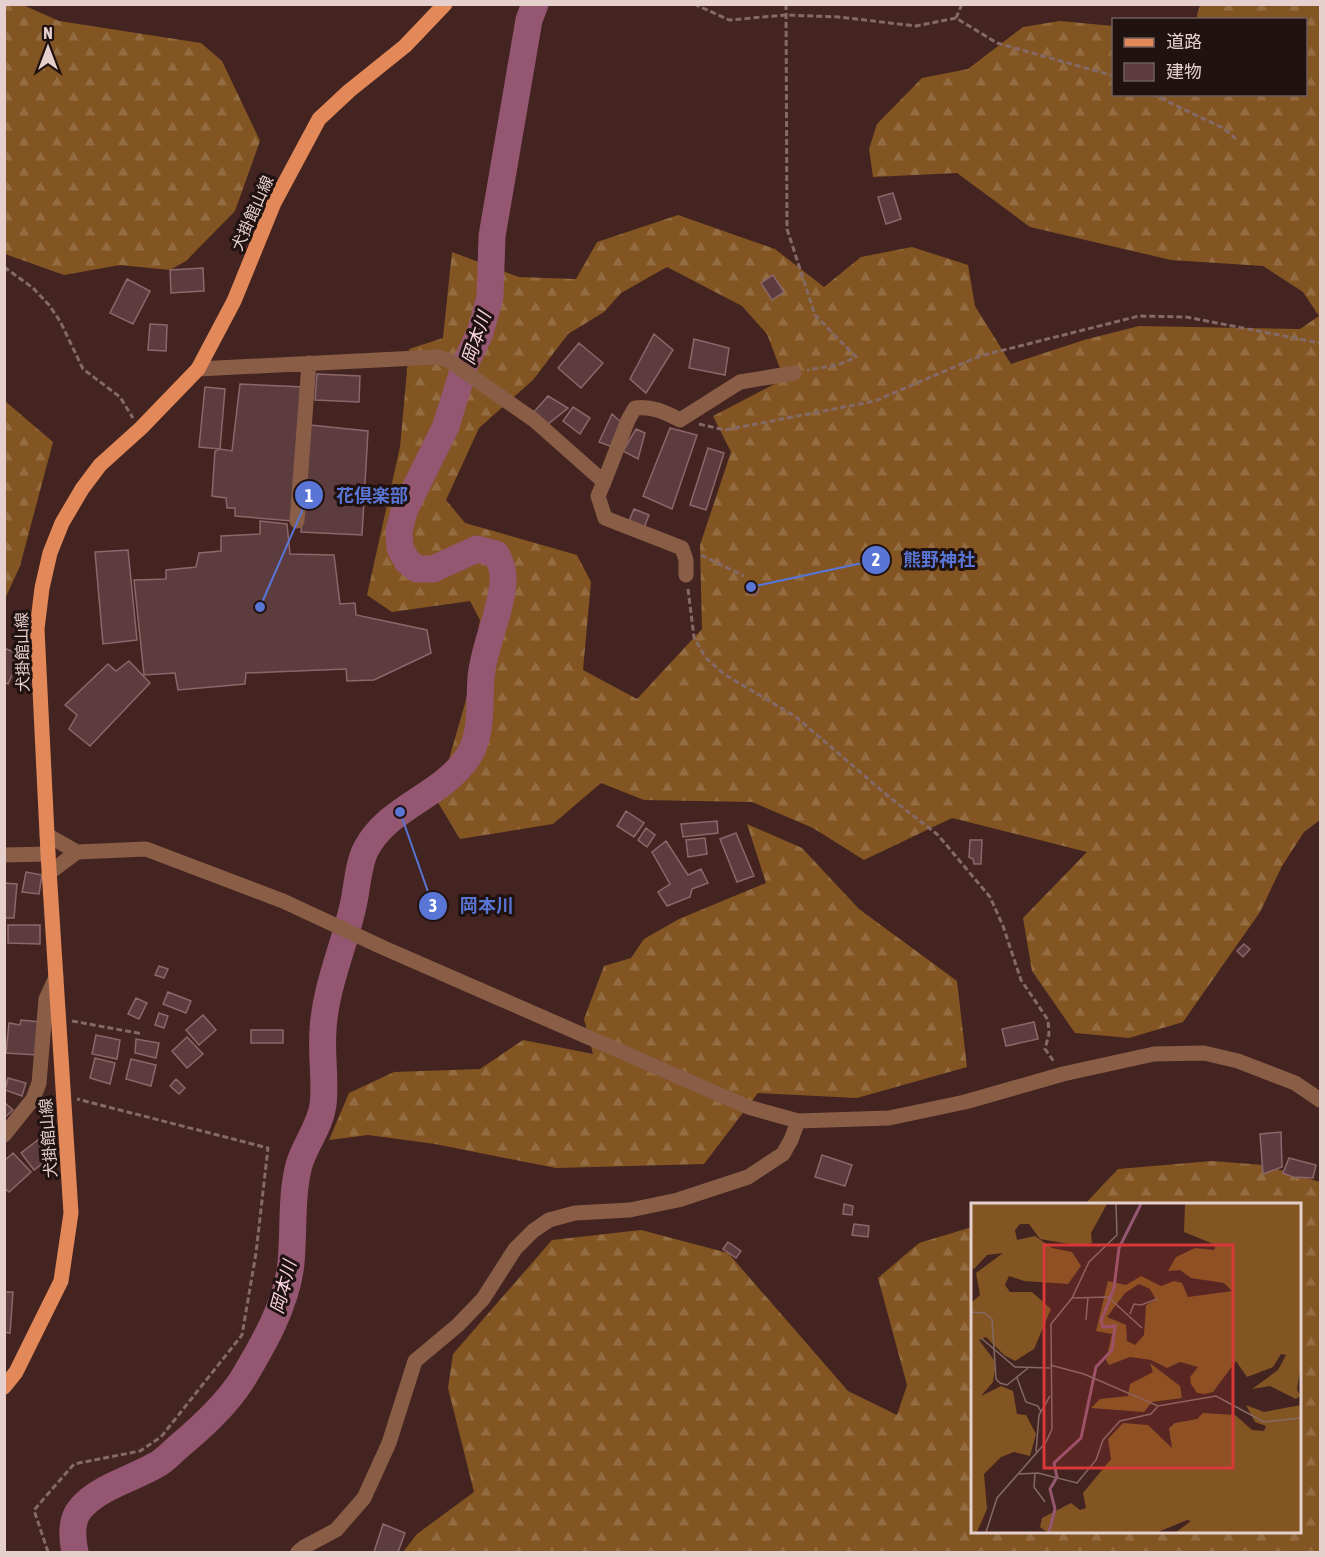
<svg xmlns="http://www.w3.org/2000/svg" width="1325" height="1557" viewBox="0 0 1325 1557" font-family="'Asap Condensed','Noto Sans JP',sans-serif">
	<style>
		.forest { fill: url(#forest-firs); fill-rule: evenodd }
		.lines { fill: none; stroke-linecap: round; stroke-linejoin: round }
		.river { stroke: #945671; stroke-width: 27 }
		.building { fill: #5d3c40; stroke: #8b676b; stroke-width: 1.5 }
		.path { stroke: #846966; stroke-width: 3; stroke-dasharray: 6 3; stroke-linecap: butt }
		.minor { stroke: #895d46; stroke-width: 15 }
		.major { stroke: #e38959; stroke-width: 15 }
		.labels { text-anchor: middle; dominant-baseline: central; stroke-width: 6; stroke-linejoin: round; paint-order: stroke }
		.street-label { font-size: 16px; fill: #e5d0cd; stroke: #201210 }
		.water-label { font-size: 18px; font-style: italic; fill: #fad3e2; stroke: #201210 }
		.inset-river { fill: none; stroke: #945671; stroke-width: 3 }
		.inset-road { fill: none; stroke: #846965; stroke-width: 1.5 }
		.view { fill: #d83938; fill-opacity: 0.15; stroke: #d83938; stroke-width: 3 }
		.inset-edge { fill: none; stroke: #e5d0cd; stroke-width: 3 }
		.leader { fill: none; stroke: #5975d5; stroke-width: 2 }
		.callout-dot { fill: #5975d5; stroke: #201210; stroke-width: 2 }
		.mark-label { font-size: 18px; text-anchor: middle; font-weight: bold; fill: #fff }
		.callout-label { font-size: 18px; text-anchor: middle; font-weight: bold; fill: #5975d5; stroke: #201210; stroke-width: 6; stroke-linejoin: round; paint-order: stroke }
	</style>
	<defs>
		<pattern id="forest-firs" width="22" height="20" patternUnits="userSpaceOnUse" patternTransform="scale(1.5)"><rect width="22" height="20" fill="#835522"/><path d="M5 1l3.5 6h-7zM16 11l3.5 6h-7z" fill="#946c41"/></pattern>
	</defs>
	<rect width="100%" height="100%" fill="#432420"/>
	<path class="forest" d="M5,4L23,5L59,21L201,43L222,61L260,141L235,211L186,261L170,270L120,265L64,275L5,254Z
		M1200,5H1320V820L1304,832L1282,866L1260,912L1183,1022L1129,1038L1075,1033L1032,971L1023,918L1087,852L952,818L864,860L813,828L752,802L644,800L601,783L553,824L460,839L437,801L466,700L480,620L470,601L392,612L367,595L400,447L409,349L443,338L452,252L519,277L576,279L597,242L678,215L775,249L824,287L861,257L912,247L968,265L975,306L1011,364L1084,340L1139,326L1300,329L1319,316L1303,292L1263,266L1171,260L1030,227L957,173L873,177L869,149L877,124L922,78L968,69L1023,27L1060,21L1113,26L1114,94H1306V20L1196,19ZM667,267L742,306L767,334L784,379L713,416L731,452L700,545L702,629L637,699L583,670L591,582L577,555L465,523L446,500L479,428L533,380L568,334L604,312L621,293Z
		M5,401L53,442L20,566L5,599Z
		M747,824L802,848L859,909L957,981L967,1067L857,1098L758,1093L704,1164L556,1168L435,1144L368,1135L329,1140L349,1093L394,1072L480,1069L523,1040L593,1054L584,1019L604,966L631,958L644,939L679,919L766,883Z
		M1212,1161L1263,1165L1320,1182V1552H403L417,1534L474,1492L448,1388L453,1354L552,1240L641,1230L728,1253L848,1391L897,1415L907,1385L878,1278L919,1243L972,1227V1532H1300V1204H1085L1118,1169Z"/>
	<g class="lines">
		<path class="river" d="M75,1552C72,1538 70,1520 81,1508C99,1487 132,1479 156,1465C164,1461 171,1453 178,1447C202,1427 225,1406 242,1380C263,1345 287,1304 291,1263C294,1231 291,1195 299,1165C305,1144 320,1127 323,1105C326,1081 321,1055 323,1030C325,988 344,947 353,906C357,890 358,864 366,849C389,806 441,797 468,757C483,734 479,703 481,677C484,645 501,614 503,581C504,571 501,563 496,554L477,549L433,569H417L407,561L400,548L399,531L404,511L446,426L465,364L480,333L490,297L492,236L529,20L535,4"/>
	</g>
	<path class="building" d="M893,193L901,219L886,224L878,197Z
		M203,268L204,291L171,293L170,270Z
		M773,275L784,292L772,300L761,283Z
		M127,279L150,291L133,324L110,313Z
		M150,324L167,325L166,351L148,350Z
		M654,334L673,350L646,393L630,379Z
		M694,339L729,348L725,375L689,368Z
		M579,343L603,363L581,388L558,368Z
		M317,374L360,376L359,402L315,400Z
		M240,384L304,387L292,521L235,516V508H227L226,498L212,496L215,451L220,449L232,451Z
		M205,387L225,389L220,449L199,447Z
		M548,396L568,408L548,424L532,414Z
		M573,407L590,418L580,434L563,421Z
		M612,414L622,423L613,447L599,442Z
		M310,425L368,431L362,535L301,532Z
		M670,428L697,435L672,509L643,496Z
		M636,429L645,433L638,459L623,451Z
		M708,448L724,453L706,510L690,505Z
		M634,509L649,515L644,528L629,521Z
		M260,521L287,524L290,554L334,555L340,604L355,603L356,615L427,630L431,653L374,680L347,681L346,669L246,673L245,684L178,690L175,673L144,675L134,580L166,579V570L196,567L199,553L221,551V536L260,534Z
		M128,550L137,640L103,644L95,552Z
		M748,582L757,585L756,587L759,589L756,595L747,593L748,590L745,588Z
		M4,648L21,655L8,684L4,682Z
		M129,661L150,683L90,746L69,729L77,715L65,705L108,664L116,671Z
		M626,811L644,823L634,837L617,826Z
		M717,821L718,833L683,837L681,824Z
		M646,828L655,835L647,847L638,840Z
		M736,833L754,876L737,882L720,839Z
		M705,838L707,854L688,857L686,840Z
		M970,840H982L981,864H974L973,859L969,857Z
		M666,841L688,875L701,869L708,883L692,889L690,897L667,906L658,892L670,884L652,852Z
		M26,872L42,875L39,894L22,892Z
		M4,883L17,884L14,918H4Z
		M8,925H40V944L8,943Z
		M1244,944L1250,949L1243,957L1237,951Z
		M159,966L168,969L164,978L155,975Z
		M168,992L191,1001L186,1013L163,1004Z
		M136,998L147,1003L139,1019L128,1014Z
		M159,1013L168,1016L164,1028L155,1025Z
		M203,1015L216,1030L199,1045L186,1030Z
		M21,1020L40,1022L37,1055L6,1053L9,1023L20,1025Z
		M1034,1022L1038,1039L1006,1046L1002,1029Z
		M251,1030H283V1043H251Z
		M96,1035L120,1040L117,1059L92,1054Z
		M187,1037L203,1054L187,1068L172,1051Z
		M136,1039L159,1043L156,1058L135,1053Z
		M95,1058L115,1063L110,1084L90,1078Z
		M131,1059L156,1065L151,1086L126,1079Z
		M8,1078L26,1083L22,1096L5,1090Z
		M176,1079L185,1088L179,1094L170,1086Z
		M4,1102L13,1110L4,1118Z
		M1281,1132L1282,1167L1263,1174L1260,1134Z
		M38,1140L51,1157L34,1170L21,1153Z
		M13,1153L31,1172L9,1192L4,1188V1161Z
		M822,1155L852,1165L845,1186L815,1177Z
		M1289,1158L1316,1165L1313,1178L1293,1177L1283,1173Z
		M844,1204L853,1206L852,1215L843,1214Z
		M854,1224L869,1226L868,1237L852,1235Z
		M728,1242L741,1251L736,1258L723,1249Z
		M4,1292H13L10,1333L4,1332Z
		M383,1524L405,1533L398,1552H374Z"/>
	<g class="lines">
		<path class="path" d="M694,4L729,20L786,15L839,17L916,26L956,18L997,43L1114,76
			M786,4L787,229L815,315L856,357L838,365L807,370
			M956,18L962,4
			M1152,94L1223,128L1236,139
			M4,267L33,288L49,305L60,321L83,369L120,397L133,418
			M699,424L725,430L875,401L980,356L1139,316L1186,317L1320,343
			M701,555L744,576
			M688,589L694,637L705,657L724,674L796,717L888,796L938,835L990,897L1003,926L1021,980L1048,1020L1049,1034L1045,1049L1055,1063
			M72,1021L143,1034
			M48,1552L34,1510L74,1464L140,1451L161,1437L242,1335L256,1253L268,1148L77,1099"/>
		<path class="minor" d="M198,369L437,357L448,360L534,420L604,482L598,496L605,518L682,548L686,560V575
			M604,482L628,420L635,408C652,406 665,412 680,420L740,382L794,373
			M297,521L309,363
			M47,835L77,852L146,849L283,901L384,948L748,1107L798,1121L889,1118L965,1102L1063,1074L1154,1054L1204,1053L1238,1061L1295,1083L1320,1100
			M4,855L48,854
			M49,873L77,852
			M4,1135L33,1099L39,1083L46,999L56,977
			M298,1552L304,1547L336,1530L364,1498L389,1443L415,1361L458,1325L483,1299L515,1249L533,1231L549,1220L575,1213L630,1210L678,1200L748,1177L783,1154L791,1140L798,1121"/>
		<path class="major" d="M4,1387L16,1372L61,1281L71,1213L48,854L37,629L42,588L50,553L62,523L82,489L100,465L141,428L198,369L234,301L274,203L319,119L349,91L405,46L445,4"/>
	</g>
	<g class="labels">
		<g class="street-label">
			<text transform="translate(252 213) rotate(-66)">犬掛館山線</text>
			<text transform="translate(22 652) rotate(-91)">犬掛館山線</text>
			<text transform="translate(48 1138) rotate(-94)">犬掛館山線</text>
		</g>
		<g class="water-label">
			<text transform="translate(476 338) rotate(-71)">岡本川</text>
			<text transform="translate(283 1287) rotate(-75)">岡本川</text>
		</g>
	</g>
	<g transform="translate(971 1203)">
		<rect width="330" height="330" fill="#432420"/>
		<path d="M0,1H136L120,30L121,40L111,43L69,36L58,21H49L44,27L46,37L64,33L81,45L101,49L110,63L97,81L53,78L38,73L34,82L39,89H61L80,106L63,146L44,158L33,152L15,134L8,137L23,157L24,166L22,179L10,193L30,183L42,188L46,211L55,212L65,231L59,253L43,249L30,254L13,271L16,306L6,329H0V100L9,92L5,70L32,50L16,52L3,66L0,64ZM214,1H330V161L326,186L329,193L325,196L299,183L281,186L307,167L315,152L310,151L302,164L276,174L265,158L242,189L234,191L226,190L220,181L219,174L227,164L209,159L196,165L180,157L159,154L138,162L135,157L141,131L125,128L137,78L155,82L170,73L190,83L203,78L211,80L217,94L261,88L253,80L220,75L209,67L197,68L205,54L224,45L243,47L245,42L213,29ZM168,81L179,86L185,97L175,102L173,132L164,142L156,138L155,122L136,114L154,90ZM179,160L209,183L211,195L181,199L173,209L120,205L129,196L157,193L159,181L182,169ZM275,202L293,209L330,202V329H205L220,318L216,317L187,329H76L69,324L71,315L100,300L109,307L115,305L112,290L140,256L137,236L152,220L177,222L201,245L198,225L204,220L226,216L232,210L264,212L281,227L293,228L295,223L284,219Z" fill="#835522" fill-rule="evenodd"/>
		<path class="inset-river" d="M78,329L84,306L79,286L86,274L83,260L110,235L125,164L141,147L144,123L132,124L130,118L143,85L148,45L170,1"/>
		<path class="inset-road" d="M101,95L137,94L171,125M0,109L14,110L21,116L25,176L29,180L36,182L57,165M159,111L163,101L170,102L186,96M115,117L117,94M10,135L44,164L79,165M79,162L113,171L187,203L245,193L293,219L330,215M46,175L55,199L67,203L70,209M65,249L68,212L79,193M64,270L63,284L74,299M48,271L67,270L106,280L125,257L132,237L149,218L180,211L187,203M15,329L26,295L75,239L81,226L80,121L101,95L118,59L146,32L145,1"/>
		<path class="view" d="M73,42H262V265H73Z"/>
		<rect width="330" height="330" class="inset-edge"/>
	</g>
	<path class="leader" d="M260 607L309 495M751 587L876 560M400 812L433 906"/>
	<g class="callout-dot">
		<circle cx="260" cy="607" r="6"/>
		<circle cx="751" cy="587" r="6"/>
		<circle cx="400" cy="812" r="6"/>
		<circle cx="309" cy="495" r="15"/>
		<circle cx="876" cy="560" r="15"/>
		<circle cx="433" cy="906" r="15"/>
	</g>
	<g class="mark-label">
		<text x="309" y="502">1</text>
		<text x="876" y="566">2</text>
		<text x="433" y="912">3</text>
	</g>
	<g class="callout-label">
		<text x="372" y="502">花倶楽部</text>
		<text x="939" y="566">熊野神社</text>
		<text x="487" y="912">岡本川</text>
	</g>
	<rect width="1325" height="1557" fill="none" stroke="#e5d0cd" stroke-width="12"/>
	<rect x="1112" y="18" width="195" height="78" fill="#201210" stroke="#6f5e5c" stroke-width="1.5"/>
	<rect x="1124" y="38" width="30" height="9" fill="#e38959" stroke="#6f5e5c" stroke-width="1.5"/>
	<text x="1166" y="48" font-size="18" fill="#e5d0cd">道路</text>
	<rect x="1124" y="63" width="30" height="18" fill="#5d3c40" stroke="#6f5e5c" stroke-width="1.5"/>
	<text x="1166" y="78" font-size="18" fill="#e5d0cd">建物</text>
	<g transform="translate(48 48)" stroke="#201210" stroke-width="4.5" paint-order="stroke">
	<path d="M0-4.5L10 22L0 15L-10 22Z" fill="#e5d0cd"/>
	<text y="-9" font-size="16" font-weight="bold" text-anchor="middle" fill="#e5d0cd">N</text>
	</g>
</svg>
